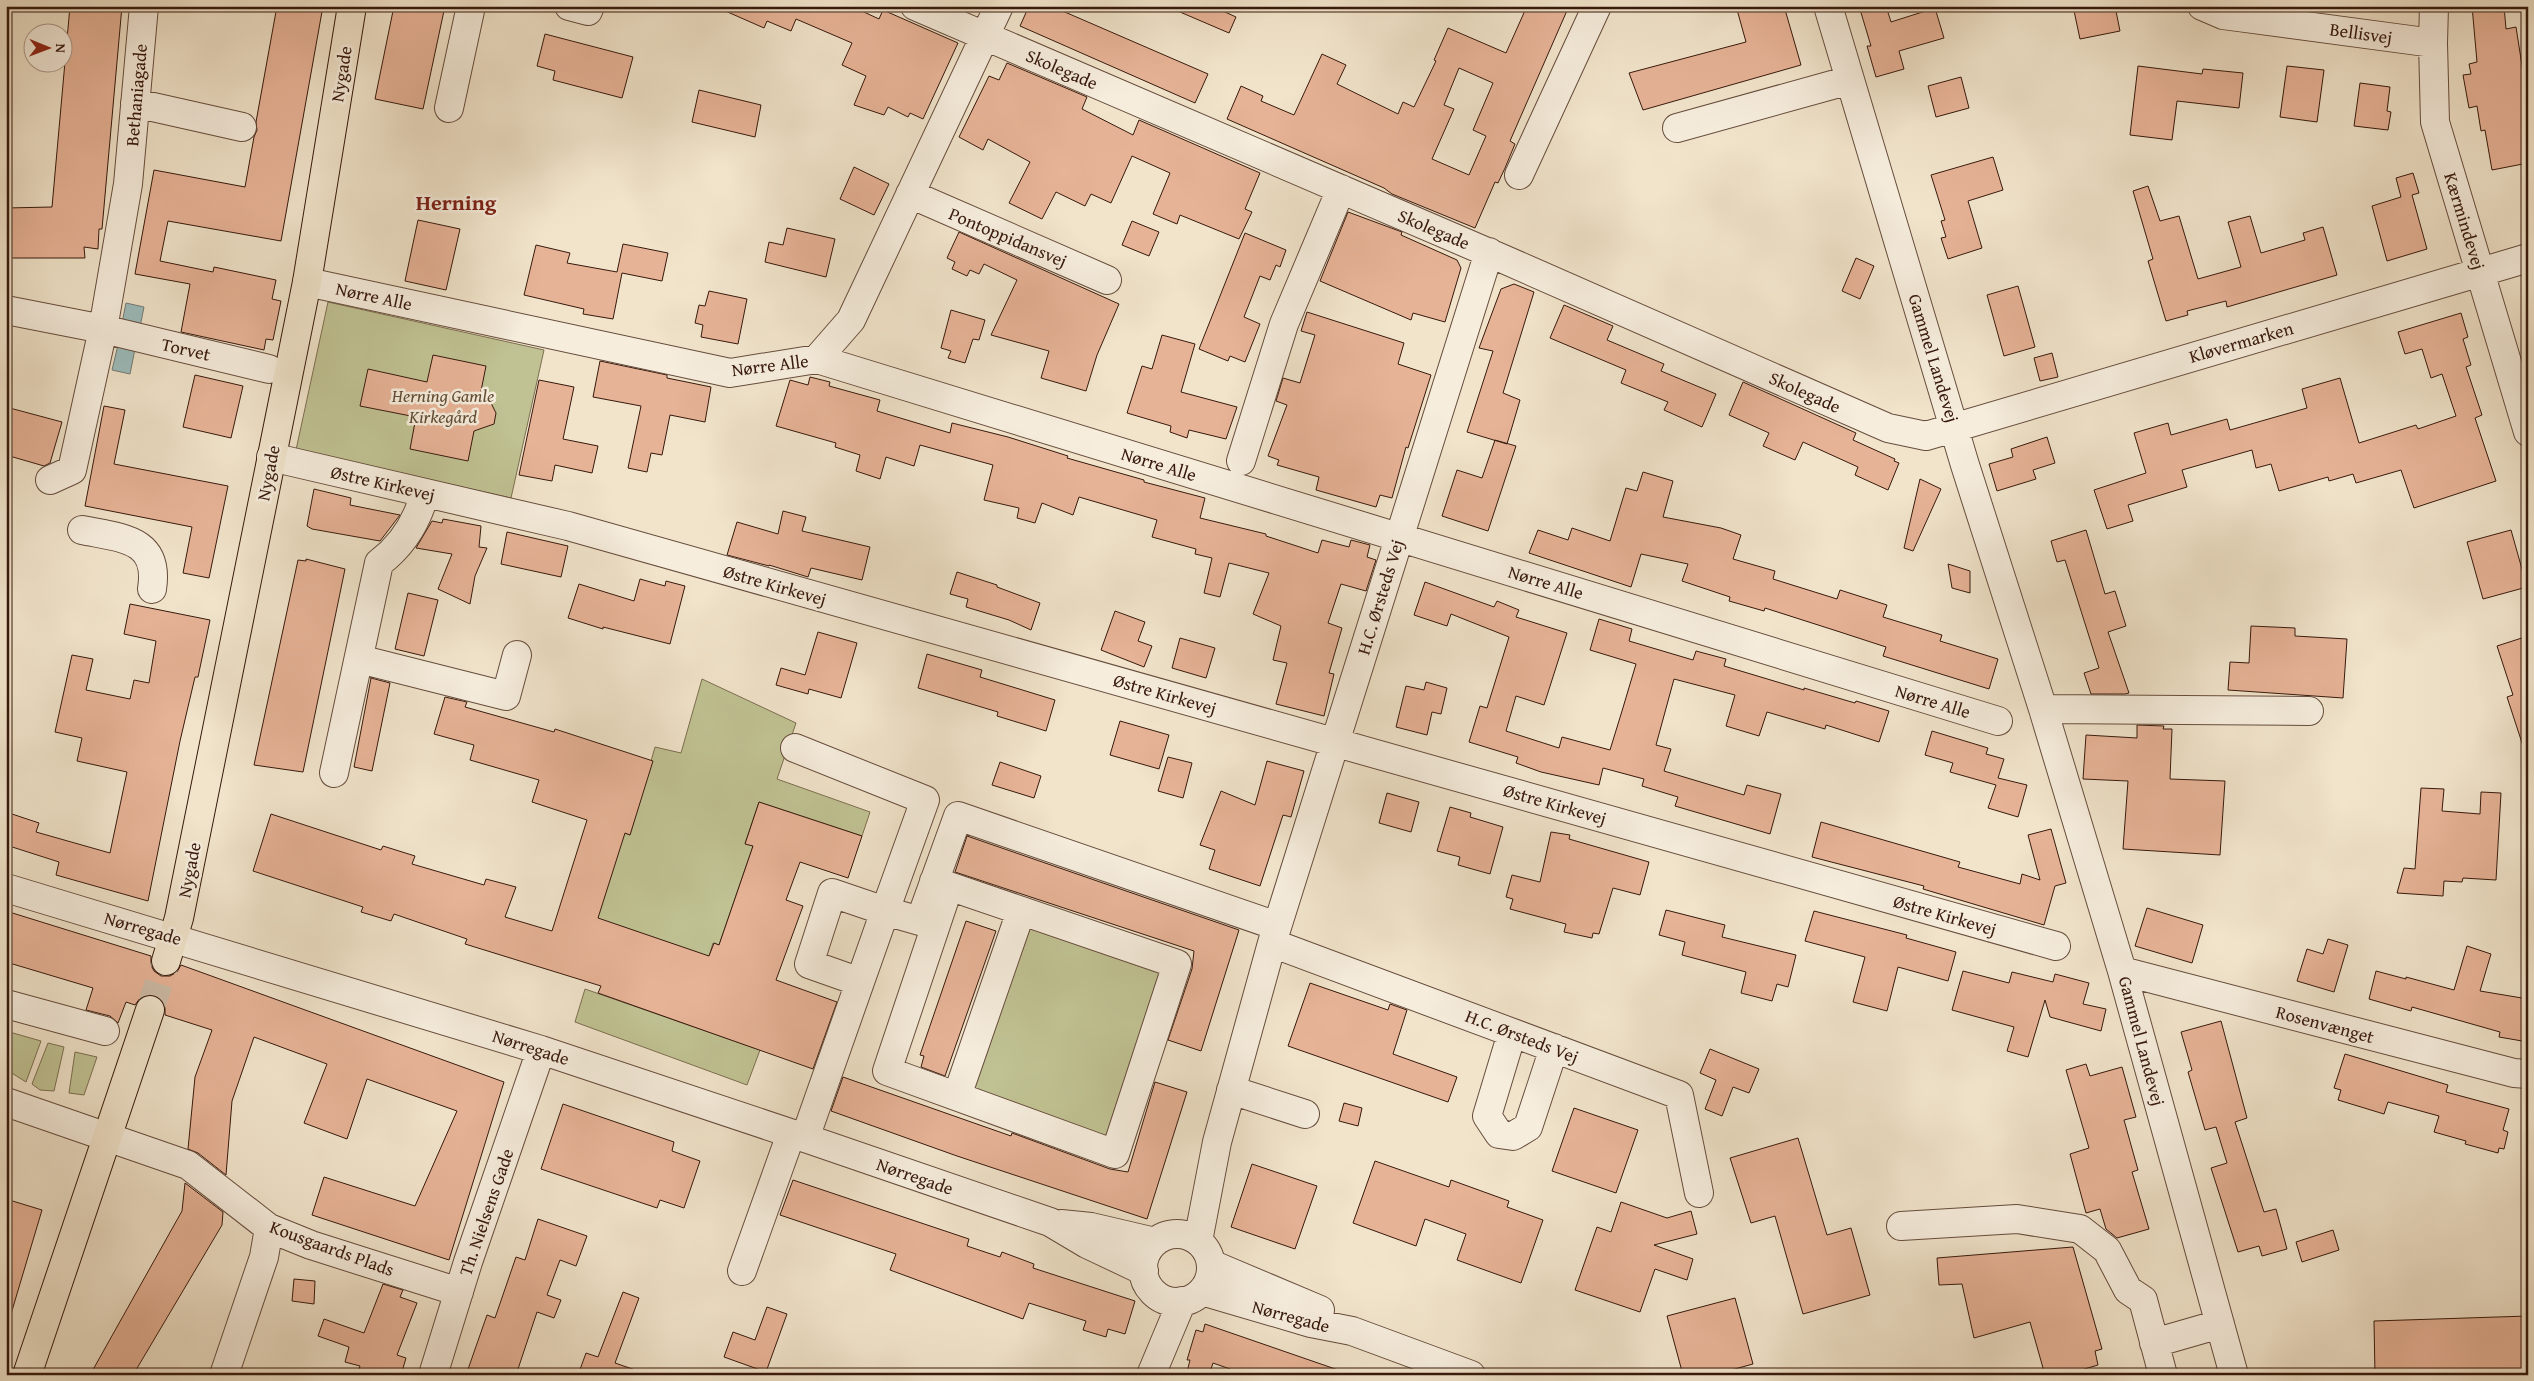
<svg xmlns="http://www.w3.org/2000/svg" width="2534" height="1381" viewBox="0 0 2534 1381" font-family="'Gentium Book Plus',serif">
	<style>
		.green { fill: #c0c293; stroke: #7c6e50 }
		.water { fill: #9cbdbd; stroke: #747b76 }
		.building { fill: #e7b397; stroke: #37190c; fill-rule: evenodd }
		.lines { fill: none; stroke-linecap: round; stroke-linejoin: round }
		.major-tunnel { stroke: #ccbba5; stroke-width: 28; stroke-dasharray: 28 14; stroke-linecap: butt }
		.minor-casing { stroke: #664c3c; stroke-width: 30 }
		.major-casing { stroke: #37190c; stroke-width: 30 }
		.minor { stroke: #f6eddd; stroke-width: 28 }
		.major { stroke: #f1e4cb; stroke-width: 28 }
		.labels { text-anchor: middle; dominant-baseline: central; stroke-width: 5; stroke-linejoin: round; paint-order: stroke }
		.street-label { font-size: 18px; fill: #37190c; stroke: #f6eddd }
		.park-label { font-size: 18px; font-style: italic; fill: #604c34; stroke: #f6eddd }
		.district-label { font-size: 22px; font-weight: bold; fill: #7a1f14; stroke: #f6eddd }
	</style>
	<rect width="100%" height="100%" fill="#f1e4cb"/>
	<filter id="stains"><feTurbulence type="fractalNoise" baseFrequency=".004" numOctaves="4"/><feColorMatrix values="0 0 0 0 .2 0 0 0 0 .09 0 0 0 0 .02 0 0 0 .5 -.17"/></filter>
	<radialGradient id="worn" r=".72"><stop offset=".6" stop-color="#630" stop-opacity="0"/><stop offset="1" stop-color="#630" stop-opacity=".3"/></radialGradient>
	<path class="green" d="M328,302L544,350L511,498L296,450Z
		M702,679L796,723L777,779L870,812L862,836L759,802L745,843L753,846L719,945L713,943L709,956L590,942L624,833L630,835L655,747L681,753Z
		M1021,911L1177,964L1115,1154L957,1096Z
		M585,989L760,1050L747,1085L575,1022Z
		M6,1031L41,1041L26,1082L7,1070Z
		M48,1043L64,1047L54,1091L40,1090L32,1084Z
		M75,1052L97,1057L84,1095L69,1093Z"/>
	<path class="water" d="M126,303L144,307L139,332L121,328Z
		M118,345L135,349L130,374L112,370Z"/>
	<path class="building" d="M70,6H122L102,229H99L98,249L84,247L85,258H6V208L52,207Z
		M277,6H323L281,241L168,221L160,261L213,272L214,267L276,280L272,299L281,301L273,340L266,339L264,350L181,332L190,284L135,274L154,170L245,187L254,137L257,130L256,122Z
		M394,6H445L423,109L375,99Z
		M714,6H851L879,19L883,10L958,43L923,119L910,113L908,117L888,107L884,115L854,105L866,76L842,65L852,43L796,19L791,31L767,21L764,28Z
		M1029,6H1051L1208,74L1195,103L1020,26Z
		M1166,6H1212L1236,17L1229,33Z
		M1527,6H1569L1510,141L1515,144L1505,168L1498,183L1495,182L1475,228L1392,194L1384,188L1227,119L1241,86L1263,96L1261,101L1294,115L1322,54L1346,65L1337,84L1398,114L1403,102L1414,107L1436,61L1434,60L1448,28L1506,53ZM1459,68L1493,83L1473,130L1486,136L1469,175L1432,159L1454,109L1444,105Z
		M1736,6H1784L1801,65L1643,110L1629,73L1746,42Z
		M1859,6H1886L1891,22L1935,8L1944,38L1899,51L1904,69L1876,77L1867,46H1871Z
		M2073,6H2115L2120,31L2080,39Z
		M2472,6H2504L2506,29L2516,27L2528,104V163L2492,170L2485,130L2481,131L2477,106L2469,108L2463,75L2471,74L2469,64L2477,62Z
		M545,34L633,57L622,98L553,80L555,71L537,66Z
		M1007,63L1087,97L1082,109L1133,135L1139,120L1260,173L1245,209L1252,212L1239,239L1180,215L1177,224L1153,214L1170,173L1132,156L1111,203L1091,194L1085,206L1056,192L1042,219L1009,203L1030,162L988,139L983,150L959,137L989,76L999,80Z
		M2138,66L2202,74L2203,69L2243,73L2239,108L2177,101L2172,140L2130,135Z
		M2287,66L2324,70L2317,122L2280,117Z
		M1961,77L1969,108L1936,117L1928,86Z
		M2360,83L2390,87L2387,111L2391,112L2388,130L2354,126Z
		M699,90L761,105L755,137L692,122Z
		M1993,157L2003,190L1968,201L1982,248L1948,259L1941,238L1946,237L1941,221L1945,220L1931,175Z
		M854,167L889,184L874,215L840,199Z
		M2413,173L2419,193L2412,195L2427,249L2387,261L2372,206L2401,197L2396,178Z
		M2148,186L2160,221L2179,216L2198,279L2241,267L2228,222L2250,216L2261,253L2305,240L2303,233L2323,227L2337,275L2227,307L2226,301L2187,311L2188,315L2166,321L2148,261L2153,259L2133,191Z
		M1348,212L1402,232L1401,235L1457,260L1461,268L1445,322L1413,313L1411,320L1320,281Z
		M418,220L460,229L446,290L405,281Z
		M1132,221L1159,232L1149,256L1122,245Z
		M787,228L835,239L826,277L765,262L769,242L783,245Z
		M959,232L1119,304L1097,355L1086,391L1041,378L1049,351L991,335L1017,280L984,264L979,274L970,270L967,276L952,269L955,262L947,258Z
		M1245,233L1286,250L1280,267L1276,265L1270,280L1260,276L1244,317L1260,324L1245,362L1230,356L1228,361L1199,349Z
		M623,244L668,253L662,281L622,273L613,319L583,314L584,309L524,295L536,245L570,253L567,263L617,272Z
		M1856,258L1874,266L1860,299L1842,291Z
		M1514,284L1534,292L1503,393L1520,400L1507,444L1467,432L1493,351L1479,348L1501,289Z
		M2018,286L2035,347L2004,356L1987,295Z
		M709,291L747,299L738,344L701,337L703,325L695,323L699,305L705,306Z
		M1564,305L1613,326L1607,340L1664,364L1661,371L1716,394L1702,427L1664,410L1668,402L1621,383L1626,370L1550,338Z
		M951,310L985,320L979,340L973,339L965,363L948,358L951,351L941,348Z
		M1307,312L1404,343L1398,364L1431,375L1408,448L1406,447L1392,498L1380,495L1376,507L1316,490L1319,477L1277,465L1279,460L1268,456L1287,405L1276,401L1283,378L1300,383L1315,335L1301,331Z
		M2461,313L2468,337L2463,339L2471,365L2466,367L2482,415L2475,418L2496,481L2414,508L2401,470L2356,483L2353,474L2329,481L2328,477L2279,491L2271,464L2256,468L2252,450L2182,470L2187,487L2128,505L2133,521L2107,529L2094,490L2146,473L2134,433L2168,423L2171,435L2227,419L2230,430L2307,408L2302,389L2340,378L2359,443L2416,425L2418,429L2456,416L2442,374L2431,378L2422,349L2405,354L2398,332Z
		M1162,335L1195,344L1181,392L1237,407L1226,439L1189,430L1187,438L1170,432L1171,426L1127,413L1142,366L1152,369Z
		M2052,353L2058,377L2040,381L2034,358Z
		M433,355L486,366L480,396L491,403L496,413L494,424L474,431L468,461L410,449L416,417L360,406L368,369L427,382Z
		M600,361L667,375V378L711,387L705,422L670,415L662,455L651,453L647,472L628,468L641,406L593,397Z
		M195,375L243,386L231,438L183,427Z
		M810,377L830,382L829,386L880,400L877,411L950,433L952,423L1008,437L1068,456L1067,458L1144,480V482L1205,498L1200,518L1266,534V536L1318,553L1322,540L1349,547L1351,540L1370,545L1367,557L1376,560L1366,591L1341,584L1328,623L1342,628L1329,673L1334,674L1324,716L1276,704L1287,663L1273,660L1281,626L1253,614L1269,573L1229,563L1220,597L1204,593L1212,558L1195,554L1196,549L1152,537L1157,520L1079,497L1073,515L1042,503L1035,523L1017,518L1019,508L984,500L993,465L920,445L914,466L886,457L880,479L856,471L860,455L835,447L836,443L776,426L790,380L808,385Z
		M539,380L574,387L563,439L598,446L592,473L555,465L552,481L519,475Z
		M1743,382L1856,433L1853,440L1895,459L1894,461L1899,463L1888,490L1855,475L1858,467L1803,442L1795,460L1763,446L1769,433L1729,415Z
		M104,406L125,410L114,464L228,486L209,578L183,573L192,527L85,506Z
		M6,407L62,422L50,463L44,466L6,455Z
		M2047,437L2055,463L2033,470L2036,479L1997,491L1989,464L2013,457L2011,449Z
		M1495,440L1516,446L1488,531L1442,516L1457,470L1482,478Z
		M1643,472L1673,481L1663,517L1721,528L1741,535L1733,559L1775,571L1773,579L1837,599L1840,590L1887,605L1883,617L1942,635L1940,641L1998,659L1989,689L1883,656L1886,647L1840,632L1765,608L1764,611L1729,601L1730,597L1682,581L1688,564L1641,554L1631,587L1529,553L1538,530L1568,540L1572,528L1610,541L1626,488L1637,491Z
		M1920,479L1941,489L1913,551L1904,548Z
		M314,489L351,498L350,505L400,515L380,541L312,529L307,526Z
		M783,511L806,517L802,531L870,547L862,580L811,568L808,577L769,565V566L727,555L737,522L778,534Z
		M443,519L481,526L479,547L487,548L475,576L470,604L438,589L452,554L416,548L432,521L442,523Z
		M2086,530L2105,594L2115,591L2126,626L2108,632L2129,693L2125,694H2091L2084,673L2099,668L2065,560L2057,562L2051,541Z
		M2511,530L2527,587L2483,599L2467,542Z
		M507,532L568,546L561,577L501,564Z
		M306,559L345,569L303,772L254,765L298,560L306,561Z
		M1948,564L1970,571V593L1952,588Z
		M957,572L997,585V587L1040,603L1031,630L1009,620L966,607L968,599L950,594Z
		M640,579L665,586L666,581L685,586L670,644L603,627V629L568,618L579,584L634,601Z
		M1425,582L1494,607L1497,601L1519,610L1516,617L1567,633L1544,705L1516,696L1506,731L1559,748L1562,737L1610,750L1622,711L1636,664L1590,650L1599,619L1632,629L1629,641L1693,660L1696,651L1726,659L1724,666L1804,690V688L1855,703L1856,701L1889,711L1879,742L1826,725L1825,729L1767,712L1759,736L1726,726L1735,695L1674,679L1656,745L1671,749L1664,771L1744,795L1747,785L1781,794L1770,834L1675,806L1678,797L1642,786L1644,779L1603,768L1599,785L1541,772L1516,763L1518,757L1469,742L1480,706L1487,708L1509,637L1451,614L1447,626L1414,615Z
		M408,593L438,600L424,656L395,649Z
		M130,604L210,620L198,677H195L180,741L148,901L56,875L59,862L6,845V812L39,823L36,832L110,853L127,772L77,761L82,738L55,732L72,655L93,659L86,690L130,699L134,680L149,683L156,641L124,634Z
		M1115,611L1145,622L1138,641L1152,646L1144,667L1101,650Z
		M2251,626L2295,628V636L2347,639L2343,698L2228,690L2230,662L2249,663Z
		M818,632L857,643L841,698L809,689L808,694L776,685L781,668L805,675Z
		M2528,636V749H2524L2507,697L2513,695L2497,646Z
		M1180,638L1215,648L1206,678L1172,668Z
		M927,654L982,670L980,677L1055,700L1046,731L997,716L998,712L918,688Z
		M371,678L390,683L372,771L354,767Z
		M1426,682L1447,688L1441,714L1432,712L1427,735L1396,727L1406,686L1424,690Z
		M445,697L467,702L465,707L554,732L555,729L653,761L630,835L625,833L598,918L709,956L714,943L719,945L753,846L745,844L759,802L862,836L848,878L800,862L786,900L803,906L776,980L837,1002L813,1069L598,993L601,986L465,944L467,939L394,914L391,921L361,912L363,907L253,871L271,814L381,850L383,846L415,856L412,864L484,885L486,879L516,887L505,917L552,931L587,820L532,802L539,780L470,760L474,745L434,734Z
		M1120,721L1169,735L1159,769L1110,755Z
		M2137,725L2164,726L2163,729H2172L2170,779L2225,781L2220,855L2123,849L2128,781L2083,779L2086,735L2137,738Z
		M1932,731L1988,748L1986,754L2004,759L1998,778L2027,785L2018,817L1988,808L1996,785L1950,772L1953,763L1925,755Z
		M1168,757L1192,763L1183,798L1158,791Z
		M1267,761L1304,771L1291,817L1283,815L1260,886L1209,869L1215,850L1200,845L1221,791L1255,805Z
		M1000,762L1041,776L1034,798L992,785Z
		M2421,788L2444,789L2442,811L2480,814L2481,792L2501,793L2496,880L2463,878L2462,882L2444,881L2443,896L2397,893L2404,868L2415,869Z
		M1387,793L1419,802L1411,832L1379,823Z
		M1450,807L1471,813L1470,817L1503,827L1490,874L1458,865L1460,857L1437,851Z
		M1821,822L1960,862L1958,867L2020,884L2022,874L2040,880L2028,835L2051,829L2066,883L2055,886L2044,925L1923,889L1924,886L1812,857Z
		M1551,832L1570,835L1569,839L1649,862L1640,895L1613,888L1599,934L1593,933L1592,938L1564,932L1566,924L1510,909L1513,899L1506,897L1512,875L1540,882Z
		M967,836L1239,930L1201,1051L1168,1040L1192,969L1194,951L955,872Z
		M2147,908L2203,925L2192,963L2135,946Z
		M1666,910L1725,925L1722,937L1796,955L1788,987L1777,984L1772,1001L1741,993L1746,972L1682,955L1685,942L1659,935Z
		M6,911L151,956V965L154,971L161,976H170L177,972L181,965L504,1082L449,1260L312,1215L324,1177L415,1206L457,1111L367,1079L347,1139L304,1123L327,1064L254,1037L232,1101L226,1175L198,1153L188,1149L195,1077L212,1030L165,1015V1007L162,1000L155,995H146L140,998L135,1005L126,1002L118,1023L110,1016L86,1010L93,988L6,962Z
		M1814,911L1907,935L1906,938L1956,952L1948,981L1898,967L1887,1011L1853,1002L1865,957L1805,941Z
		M966,921L996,931L945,1076L921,1067L924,1056L920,1055Z
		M2328,939L2348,945L2334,992L2297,981L2307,949L2323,954Z
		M2467,946L2491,954L2480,991L2528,999V1042L2499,1037L2500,1032L2412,1007L2411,1011L2369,999L2376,971L2406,979V977L2454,990Z
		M1963,971L2009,983L2012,972L2053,982L2055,974L2089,983L2083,1004L2106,1009L2101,1031L2050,1017L2045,1000L2028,1057L2007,1051L2014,1027L1952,1010Z
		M1310,983L1388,1010L1390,1004L1407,1010L1393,1054L1457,1077L1448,1102L1288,1046Z
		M2221,1021L2247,1118L2235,1122L2264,1212L2276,1209L2287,1249L2262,1256L2259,1246L2238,1252L2211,1168L2227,1163L2216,1127L2205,1130L2188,1072L2192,1070L2181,1032Z
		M1710,1049L1759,1069L1749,1093L1733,1087L1722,1116L1705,1109L1716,1080L1700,1073Z
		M2345,1054L2448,1085L2446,1092L2509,1109L2503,1130L2508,1132L2504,1149L2499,1148L2498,1153L2465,1144L2466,1141L2434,1132L2439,1116L2388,1102L2384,1114L2338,1100L2341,1090L2334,1088Z
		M2086,1064L2090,1076L2122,1067L2136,1117L2124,1120L2138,1170L2132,1172L2149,1229L2117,1238L2106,1229L2100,1209L2086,1213L2070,1154L2089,1148L2066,1070Z
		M843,1077L1011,1136L1012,1133L1110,1169L1128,1172L1155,1082L1187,1092L1147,1219L957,1156L831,1111Z
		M1344,1103L1362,1108L1358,1126L1339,1121Z
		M563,1104L674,1142L672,1151L700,1161L684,1208L660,1200L657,1208L541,1169Z
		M1574,1108L1638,1130L1616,1193L1552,1171Z
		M1798,1138L1827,1235L1851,1228L1870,1295L1803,1314L1775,1216L1751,1223L1730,1158Z
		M1375,1161L1449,1187L1451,1180L1509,1201L1507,1207L1543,1220L1521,1283L1457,1260L1466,1234L1425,1219L1416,1246L1353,1223Z
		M1252,1164L1317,1186L1295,1249L1231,1227Z
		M793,1180L969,1239L967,1246L1000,1257L1002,1252L1034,1264L1033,1268L1135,1301L1125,1334L1108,1329L1106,1337L1083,1330L1086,1321L1029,1303L1023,1319L890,1270L896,1254L780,1215Z
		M185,1183L223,1212L222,1225L133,1375H90L182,1211Z
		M6,1199L42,1210L11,1314L6,1313Z
		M1621,1202L1667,1218L1691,1211L1697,1234L1654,1245L1693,1259L1687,1280L1655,1269L1640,1312L1575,1290L1597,1227L1611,1232Z
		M538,1219L587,1236L576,1266L560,1260L547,1295L561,1300L554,1318L537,1312L516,1375H466L487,1315L495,1318L516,1257L525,1260Z
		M2333,1230L2339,1250L2302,1262L2296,1242Z
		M2073,1247L2102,1349L2095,1351L2098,1365L2081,1370L2082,1375H2045L2030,1322L1974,1338L1962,1284L1939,1285L1937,1258Z
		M294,1279L315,1281L314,1304L292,1301Z
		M383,1284L403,1290L400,1297L417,1303L397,1355L406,1358L401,1375H357L360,1366L345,1362L349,1347L318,1336L324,1319L364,1333Z
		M623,1292L639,1298L615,1363L641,1372V1375H578L586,1353L598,1357Z
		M1735,1298L1753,1364L1713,1375H1683L1667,1316Z
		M767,1307L787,1314L766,1372L724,1357L733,1332L755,1340Z
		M2528,1316V1375H2375L2374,1321Z
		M1205,1324L1344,1372V1375H1247L1213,1363L1209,1375L1187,1372L1190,1360H1187L1196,1330L1203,1332Z"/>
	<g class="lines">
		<path class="major-tunnel" d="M150,1010L166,961"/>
		<g class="minor-casing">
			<path id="minor" d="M569,6L588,11L590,6
				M915,6L1501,258L1888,428L1926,436L2528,258
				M1828,6L1965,465L2043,709L2122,971L2234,1375
				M2202,6L2223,15L2433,43
				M2434,6L2433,43L2435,122L2528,432
				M135,103L242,127
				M449,108L471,6
				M1677,128L1850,80
				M1519,175L1597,6
				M910,194L1107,280
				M307,282L730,373L817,359L1998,721
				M6,310L103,329L269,369
				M817,359L851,320L999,6
				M271,457L568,526L2056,946
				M1241,461L1284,324L1341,189
				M50,480L72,470L103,329L128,184L144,6
				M82,530C121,538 160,538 152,589
				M359,659L506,696L517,655
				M2043,709L2309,711
				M795,748L925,800L885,911L832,893L809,964L860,982
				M334,773L379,563C403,545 417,522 425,493
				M934,881L1177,964L1115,1154L887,1071L949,886
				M6,888L541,1050L805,1138L1050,1222L1087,1244L1144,1271
				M1272,943L1679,1095L1699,1193
				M2122,971L2514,1073L2528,1074
				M6,1004L105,1031
				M1512,1033L1487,1116L1499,1134L1513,1136L1528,1127L1554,1048
				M1231,1090L1305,1114
				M957,1096L1021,911
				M6,1102L188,1165L269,1228L311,1245L459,1292
				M805,1138L885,911L920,921L958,816L1277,926
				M1061,1224L1091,1227L1155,1242
				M1901,1226L2017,1219L2080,1229L2107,1250L2128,1290L2143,1300L2163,1375
				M1143 1268a34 34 0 1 1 68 0a34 34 0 1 1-68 0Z
				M1198,1241L1217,1142L1272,943L1489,252
				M1211,1264L1320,1310
				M742,1271L791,1134
				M1202,1291L1311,1323L1352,1331L1471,1375
				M2154,1343L2220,1324
				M224,1375L264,1257L269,1228
				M433,1375L468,1262L541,1050
				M1151,1375L1182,1301"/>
		</g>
		<g class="major-casing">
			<path id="major" d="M166,961L179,918L307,282L352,6
				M27,1375L150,1010"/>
		</g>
		<use href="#minor" class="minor"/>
		<use href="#major" class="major"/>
	</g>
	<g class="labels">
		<g class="street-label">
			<text transform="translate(2361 33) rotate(8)">Bellisvej</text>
			<text transform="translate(1062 69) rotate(23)">Skolegade</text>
			<text transform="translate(341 74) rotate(-81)">Nygade</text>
			<text transform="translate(136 95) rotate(-85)">Bethaniagade</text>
			<text transform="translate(2465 221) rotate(73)">Kærmindevej</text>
			<text transform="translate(1434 229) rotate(23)">Skolegade</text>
			<text transform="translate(1008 237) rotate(23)">Pontoppidansvej</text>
			<text transform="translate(374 296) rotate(12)">Nørre Alle</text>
			<text transform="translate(2241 342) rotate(-16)">Kløvermarken</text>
			<text transform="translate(186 349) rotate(13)">Torvet</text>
			<text transform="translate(1934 358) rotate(73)">Gammel Landevej</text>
			<text transform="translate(770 365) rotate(-7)">Nørre Alle</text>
			<text transform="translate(1805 392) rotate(24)">Skolegade</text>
			<text transform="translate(1159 464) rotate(17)">Nørre Alle</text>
			<text transform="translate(268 473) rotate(-79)">Nygade</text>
			<text transform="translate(383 483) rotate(13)">Østre Kirkevej</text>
			<text transform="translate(1546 582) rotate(17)">Nørre Alle</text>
			<text transform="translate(775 585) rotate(16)">Østre Kirkevej</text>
			<text transform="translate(1380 597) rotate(-73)">H.C. Ørsteds Vej</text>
			<text transform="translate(1165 694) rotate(16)">Østre Kirkevej</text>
			<text transform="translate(1933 701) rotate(17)">Nørre Alle</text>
			<text transform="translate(1555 804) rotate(16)">Østre Kirkevej</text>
			<text transform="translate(189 870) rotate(-79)">Nygade</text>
			<text transform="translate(1945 915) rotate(16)">Østre Kirkevej</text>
			<text transform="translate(143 928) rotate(16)">Nørregade</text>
			<text transform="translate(2325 1024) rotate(15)">Rosenvænget</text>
			<text transform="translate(1522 1036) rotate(21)">H.C. Ørsteds Vej</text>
			<text transform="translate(2142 1041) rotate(75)">Gammel Landevej</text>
			<text transform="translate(531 1047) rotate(18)">Nørregade</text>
			<text transform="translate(915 1176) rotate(19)">Nørregade</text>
			<text transform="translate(486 1212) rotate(-71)">Th. Nielsens Gade</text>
			<text transform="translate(332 1248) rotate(20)">Kousgaards Plads</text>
			<text transform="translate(1291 1316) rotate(15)">Nørregade</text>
		</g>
		<g class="park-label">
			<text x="443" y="395">Herning Gamle<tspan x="443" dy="21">Kirkegård</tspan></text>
		</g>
		<g class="district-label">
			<text x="456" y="202">Herning</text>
		</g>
	</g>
	<rect width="2534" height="1381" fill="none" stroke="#f1e4cb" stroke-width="25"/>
	<rect x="8" y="8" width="2519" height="1366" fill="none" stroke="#37190c" stroke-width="2.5"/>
	<rect x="12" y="12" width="2509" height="1356" fill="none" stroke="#37190c"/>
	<g transform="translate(48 48) rotate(91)"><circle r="24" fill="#f6eddd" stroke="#aa9889"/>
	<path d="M0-4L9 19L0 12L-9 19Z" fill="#8f2418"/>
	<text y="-8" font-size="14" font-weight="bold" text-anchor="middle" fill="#37190c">N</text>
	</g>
	<rect width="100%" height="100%" filter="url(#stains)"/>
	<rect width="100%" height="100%" fill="url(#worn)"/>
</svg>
